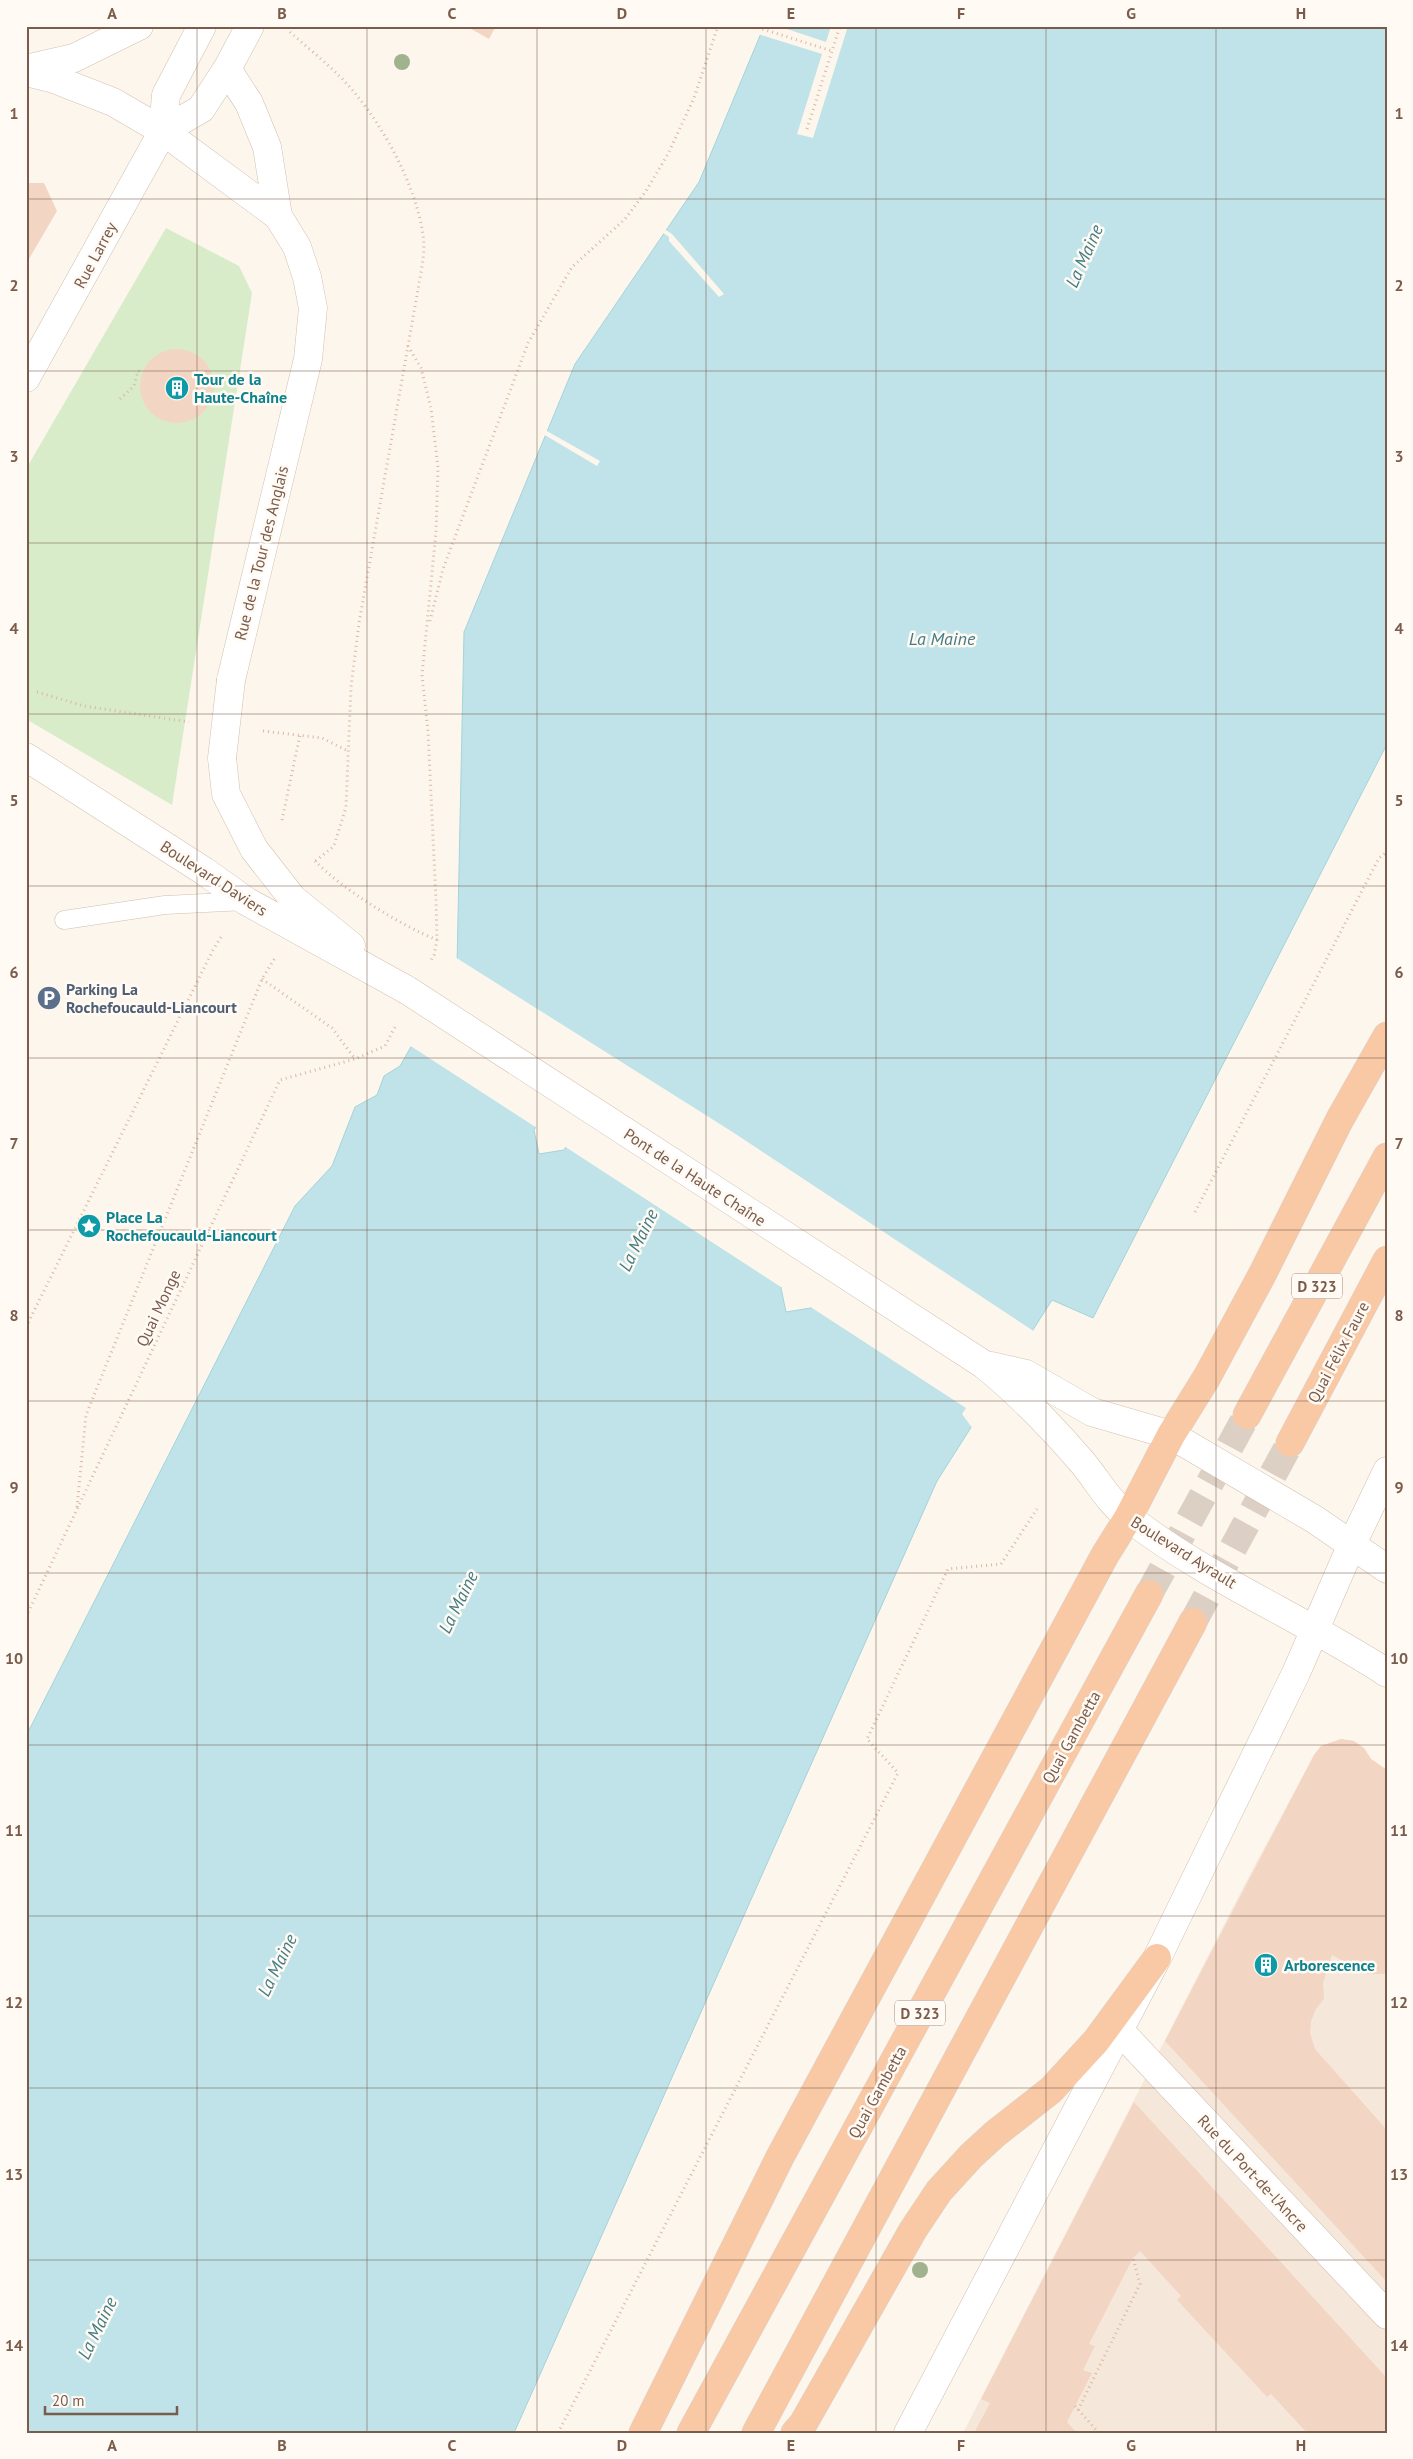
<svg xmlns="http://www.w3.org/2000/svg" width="1413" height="2459" viewBox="0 0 1413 2459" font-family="'PT Sans',sans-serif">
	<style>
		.residential { fill: #f5e8da }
		.green { fill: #d8ecc9 }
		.water { fill: #bfe3e8; stroke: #a5d3da; fill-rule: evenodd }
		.pier { fill: #fdf6ec }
		.building { fill: #f3d5c3 }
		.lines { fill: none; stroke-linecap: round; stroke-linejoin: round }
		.trunk-tunnel { stroke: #dcd0c4; stroke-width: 28; stroke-dasharray: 28 14; stroke-linecap: butt }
		.service-casing { stroke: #d1beb0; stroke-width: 19 }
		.minor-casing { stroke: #d1beb0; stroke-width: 29 }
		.tertiary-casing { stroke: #d1beb0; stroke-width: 29 }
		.secondary-casing { stroke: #d6c0b0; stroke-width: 29 }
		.trunk-casing { stroke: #dad1cd; stroke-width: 29 }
		.path { stroke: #d9b8a5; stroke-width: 3; stroke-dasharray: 1 4; stroke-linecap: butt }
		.service { stroke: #fff; stroke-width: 18 }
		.minor { stroke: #fff; stroke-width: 28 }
		.tertiary { stroke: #fff; stroke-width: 28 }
		.secondary { stroke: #fff; stroke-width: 28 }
		.trunk { stroke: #f9c8a4; stroke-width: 28 }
		.secondary-bridge-casing { stroke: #d6c0b0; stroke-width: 29; stroke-linecap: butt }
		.secondary-bridge { stroke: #fff; stroke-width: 28 }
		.tree { fill: #a0b28e }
		.grid { fill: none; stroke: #7a5c4d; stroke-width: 1; stroke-opacity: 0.55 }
		.labels { text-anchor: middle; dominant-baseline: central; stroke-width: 5; stroke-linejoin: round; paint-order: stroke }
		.shield { fill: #fffaf3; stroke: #a28b7f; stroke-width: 1 }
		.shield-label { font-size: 15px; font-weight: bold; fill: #7a5c4d }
		.street-label { font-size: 16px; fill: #7a5c4d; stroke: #fffaf3 }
		.culture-label { font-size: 16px; font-weight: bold; fill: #0d838f; stroke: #fffaf3; text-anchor: start }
		.service-label { font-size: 16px; font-weight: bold; fill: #4e5e75; stroke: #fffaf3; text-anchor: start }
		.water-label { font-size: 18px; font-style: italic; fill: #437c86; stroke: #fffaf3 }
		.neatline { fill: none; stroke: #7a5c4d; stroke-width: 2 }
		.grid-label { font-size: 16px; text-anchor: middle; font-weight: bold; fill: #7a5c4d }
	</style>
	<rect width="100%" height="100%" fill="#fdf6ec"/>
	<path class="residential" d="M1341,1739L1354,1741L1364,1748L1371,1759L1387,1770V2433H963L1246,1882L1314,1755L1321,1746Z"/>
	<path class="green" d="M166,228L239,266L252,293L172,805L26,719V469Z"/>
	<path class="water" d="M764,26H1387V744L1093,1318L1052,1300L937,1481L514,2433H26V1736L295,1206L332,1166L355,1107L377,1095L384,1076L400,1066L457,966L464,632L575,364L699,182ZM603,1055L609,1081L564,1150L539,1154L534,1130L578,1061ZM851,1215L857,1240L811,1308L786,1312L781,1288L826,1220Z"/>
	<path class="pier" d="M761,26H778L826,42L831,26H848L813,138L797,134L822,54L758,34Z
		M664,229L672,234L724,294L719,297L669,241V237L662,232Z
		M545,430L600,461L597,466L543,434Z
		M455,957L731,1131L1035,1332L973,1429L962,1414L966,1408L809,1306L854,1240L849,1217L828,1222L784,1289L564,1146L606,1080L601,1058L579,1063L537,1128L409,1045L454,966Z"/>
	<path class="building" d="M466,26H496L489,39Z
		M26,183H44L57,211L26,264Z
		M140 386a37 37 0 1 1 74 0a37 37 0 1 1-74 0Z
		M1341,1739L1354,1741L1364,1748L1371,1759L1387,1770V1974H1368L1332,1955L1323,1983L1324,1999L1316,2009L1311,2021L1310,2033L1315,2049L1387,2130V2282L1165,2041L1314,1755L1321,1746Z
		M1134,2102L1387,2378V2433H1307L1271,2394L1267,2397L1177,2300L1181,2296L1140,2251L1133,2258L1089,2344L1095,2346L1083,2370L1092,2373L1067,2422L1077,2433H974L990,2403L981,2399Z"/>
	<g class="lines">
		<path class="trunk-tunnel" d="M1149,1594L1247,1415
			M1193,1622L1290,1443"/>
		<g class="service-casing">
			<path id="service" d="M64,920L165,905L246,901"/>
		</g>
		<g class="minor-casing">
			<path id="minor" d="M1119,2030L1387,2315
				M908,2433L1157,1958L1296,1673L1352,1544L1387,1471"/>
		</g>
		<g class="tertiary-casing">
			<path id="tertiary" d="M227,69L249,103L267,147L278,216
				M163,131L201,109L227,69L250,26
				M26,378L163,131L166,95L202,26"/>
		</g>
		<g class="secondary-casing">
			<path id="secondary" d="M26,69L74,58L139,26
				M26,72L54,79L113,102L163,131L278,216L297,247L307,277L313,308L308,359L231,680
				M26,757L204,871L246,901L407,990
				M222,758L226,794L254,849L293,899L351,946
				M983,1364C1019,1393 1052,1427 1082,1462C1098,1481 1108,1501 1128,1517C1207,1579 1303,1618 1387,1673
				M991,1366L1026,1374L1092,1412L1171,1435L1314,1519L1387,1569"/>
		</g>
		<g class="trunk-casing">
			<path id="trunk" d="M1247,1415L1387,1157
				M1290,1443L1387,1260
				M643,2433L780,2157L1105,1555L1128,1518L1171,1435L1207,1377L1263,1273L1340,1119L1387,1036
				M691,2433L1149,1594
				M756,2433L1193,1622
				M795,2433L803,2424L913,2230L939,2191L971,2156L995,2134L1051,2090L1096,2041L1157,1958"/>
		</g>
		<path class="path" d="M753,26L832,51
			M290,32C311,51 336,70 354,92C385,129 416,186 423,235C426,254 420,276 417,295L359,623L351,687L346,807L334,846L313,863
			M807,129L840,26
			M408,346L421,368L431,408L438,468L436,532L422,675L428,731L436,900L437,940L434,955L430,962
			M120,399L134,386L138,371L143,372
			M430,621L443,569L528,343L572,267L625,219L646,191L668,154L694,98L718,26
			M37,692L84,706L189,722
			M263,731L322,738L348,751
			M282,820L300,735
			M315,861C342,889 400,925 437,940
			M262,979L332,1028L355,1059
			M1195,1212L1379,858L1387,852
			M26,1327L213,950L223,934
			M77,1507L86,1415L262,979L275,958
			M26,1617L280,1080L355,1059L385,1046L395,1027
			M1075,2406L1099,2433
			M1078,2410L1140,2284L1133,2258
			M558,2433L898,1773L867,1739L948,1569L1001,1564L1037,1509"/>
		<use href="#service" class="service"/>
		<use href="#minor" class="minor"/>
		<use href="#tertiary" class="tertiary"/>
		<use href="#secondary" class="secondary"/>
		<use href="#trunk" class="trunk"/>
		<g class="secondary-bridge-casing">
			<path id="secondary-bridge" d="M222,758L231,680
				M407,990L983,1364"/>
		</g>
		<use href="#secondary-bridge" class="secondary-bridge"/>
	</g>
	<g class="tree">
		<circle cx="402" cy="62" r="8"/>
		<circle cx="920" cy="2270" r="8"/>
	</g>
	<path class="grid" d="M197,26V2433M367,26V2433M537,26V2433M706,26V2433M876,26V2433M1046,26V2433M1216,26V2433M26,199H1387M26,371H1387M26,543H1387M26,714H1387M26,886H1387M26,1058H1387M26,1230H1387M26,1401H1387M26,1573H1387M26,1745H1387M26,1916H1387M26,2088H1387M26,2260H1387"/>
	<defs>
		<g id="building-disc" transform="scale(1.25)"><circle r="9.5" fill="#0f9aa8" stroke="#fffaf3"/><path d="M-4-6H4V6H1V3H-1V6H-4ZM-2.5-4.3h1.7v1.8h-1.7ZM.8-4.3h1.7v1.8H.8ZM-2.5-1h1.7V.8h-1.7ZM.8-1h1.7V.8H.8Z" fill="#fff"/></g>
		<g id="parking-disc" transform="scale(1.25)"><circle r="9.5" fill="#5c6f8a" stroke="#fffaf3"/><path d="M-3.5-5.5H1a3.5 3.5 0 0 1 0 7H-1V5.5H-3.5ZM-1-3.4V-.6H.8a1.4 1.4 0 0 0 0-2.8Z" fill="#fff"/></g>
		<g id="sight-disc" transform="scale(1.25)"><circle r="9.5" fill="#0f9aa8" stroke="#fffaf3"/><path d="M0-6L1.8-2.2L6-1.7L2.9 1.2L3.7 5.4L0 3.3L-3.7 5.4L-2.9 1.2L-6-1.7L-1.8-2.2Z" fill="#fff"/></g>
	</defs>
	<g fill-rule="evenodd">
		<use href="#building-disc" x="177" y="388"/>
		<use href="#parking-disc" x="49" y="998"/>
		<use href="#sight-disc" x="89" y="1226"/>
		<use href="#building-disc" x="1266" y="1965"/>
	</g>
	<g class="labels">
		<g class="shield">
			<rect x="1292" y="1273.5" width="50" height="25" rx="4"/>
			<rect x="895" y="2000.5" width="50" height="25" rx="4"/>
		</g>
		<g class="shield-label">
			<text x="1317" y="1286">D 323</text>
			<text x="920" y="2013">D 323</text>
		</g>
		<g class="street-label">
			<text transform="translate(95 255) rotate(-62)">Rue Larrey</text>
			<text transform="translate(261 553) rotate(-76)">Rue de la Tour des Anglais</text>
			<text transform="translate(214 878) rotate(33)">Boulevard Daviers</text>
			<text transform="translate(695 1177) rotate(33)">Pont de la Haute Chaîne</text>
			<text transform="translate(158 1308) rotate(-65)">Quai Monge</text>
			<text transform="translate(1338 1352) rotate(-62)">Quai Félix Faure</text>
			<text transform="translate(1184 1552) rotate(32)">Boulevard Ayrault</text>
			<text transform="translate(1071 1737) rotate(-61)">Quai Gambetta</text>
			<text transform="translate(877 2092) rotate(-61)">Quai Gambetta</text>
			<text transform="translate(1253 2173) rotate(47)">Rue du Port-de-l'Ancre</text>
		</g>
		<g class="culture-label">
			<text x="194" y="379">Tour de la<tspan x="194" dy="18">Haute-Chaîne</tspan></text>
			<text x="106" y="1217">Place La<tspan x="106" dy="18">Rochefoucauld-Liancourt</tspan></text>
			<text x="1284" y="1965">Arborescence</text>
		</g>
		<g class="service-label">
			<text x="66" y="989">Parking La<tspan x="66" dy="18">Rochefoucauld-Liancourt</tspan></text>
		</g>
		<g class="water-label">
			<text transform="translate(1084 256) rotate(-66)">La Maine</text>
			<text x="942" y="638">La Maine</text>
			<text transform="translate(638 1240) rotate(-64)">La Maine</text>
			<text transform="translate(458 1602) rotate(-64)">La Maine</text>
			<text transform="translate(277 1965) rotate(-64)">La Maine</text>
			<text transform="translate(97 2328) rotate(-64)">La Maine</text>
		</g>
	</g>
	<rect width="1413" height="2459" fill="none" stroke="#fffaf3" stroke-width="55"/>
	<path d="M45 2406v8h132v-8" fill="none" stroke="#7a5c4d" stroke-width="2.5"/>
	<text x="52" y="2406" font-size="15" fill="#7a5c4d" stroke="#fffaf3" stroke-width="4" paint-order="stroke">20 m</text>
	<rect x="28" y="28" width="1358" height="2404" class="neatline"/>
	<g class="grid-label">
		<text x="112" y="19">A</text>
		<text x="282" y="19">B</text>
		<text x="452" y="19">C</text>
		<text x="622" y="19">D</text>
		<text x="791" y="19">E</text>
		<text x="961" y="19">F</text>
		<text x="1131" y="19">G</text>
		<text x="1301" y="19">H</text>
		<text x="14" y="119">1</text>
		<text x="1399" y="119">1</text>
		<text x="14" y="291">2</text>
		<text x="1399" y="291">2</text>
		<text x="14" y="462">3</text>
		<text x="1399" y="462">3</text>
		<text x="14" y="634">4</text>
		<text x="1399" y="634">4</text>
		<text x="14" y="806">5</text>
		<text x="1399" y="806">5</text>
		<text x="14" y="978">6</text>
		<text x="1399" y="978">6</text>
		<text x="14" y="1149">7</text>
		<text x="1399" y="1149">7</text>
		<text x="14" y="1321">8</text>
		<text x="1399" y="1321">8</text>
		<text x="14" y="1493">9</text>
		<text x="1399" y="1493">9</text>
		<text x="14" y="1664">10</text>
		<text x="1399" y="1664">10</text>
		<text x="14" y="1836">11</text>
		<text x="1399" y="1836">11</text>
		<text x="14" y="2008">12</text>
		<text x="1399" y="2008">12</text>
		<text x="14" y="2180">13</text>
		<text x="1399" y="2180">13</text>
		<text x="14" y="2351">14</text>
		<text x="1399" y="2351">14</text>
		<text x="112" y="2451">A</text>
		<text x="282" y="2451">B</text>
		<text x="452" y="2451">C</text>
		<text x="622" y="2451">D</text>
		<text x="791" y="2451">E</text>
		<text x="961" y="2451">F</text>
		<text x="1131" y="2451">G</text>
		<text x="1301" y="2451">H</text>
	</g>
</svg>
